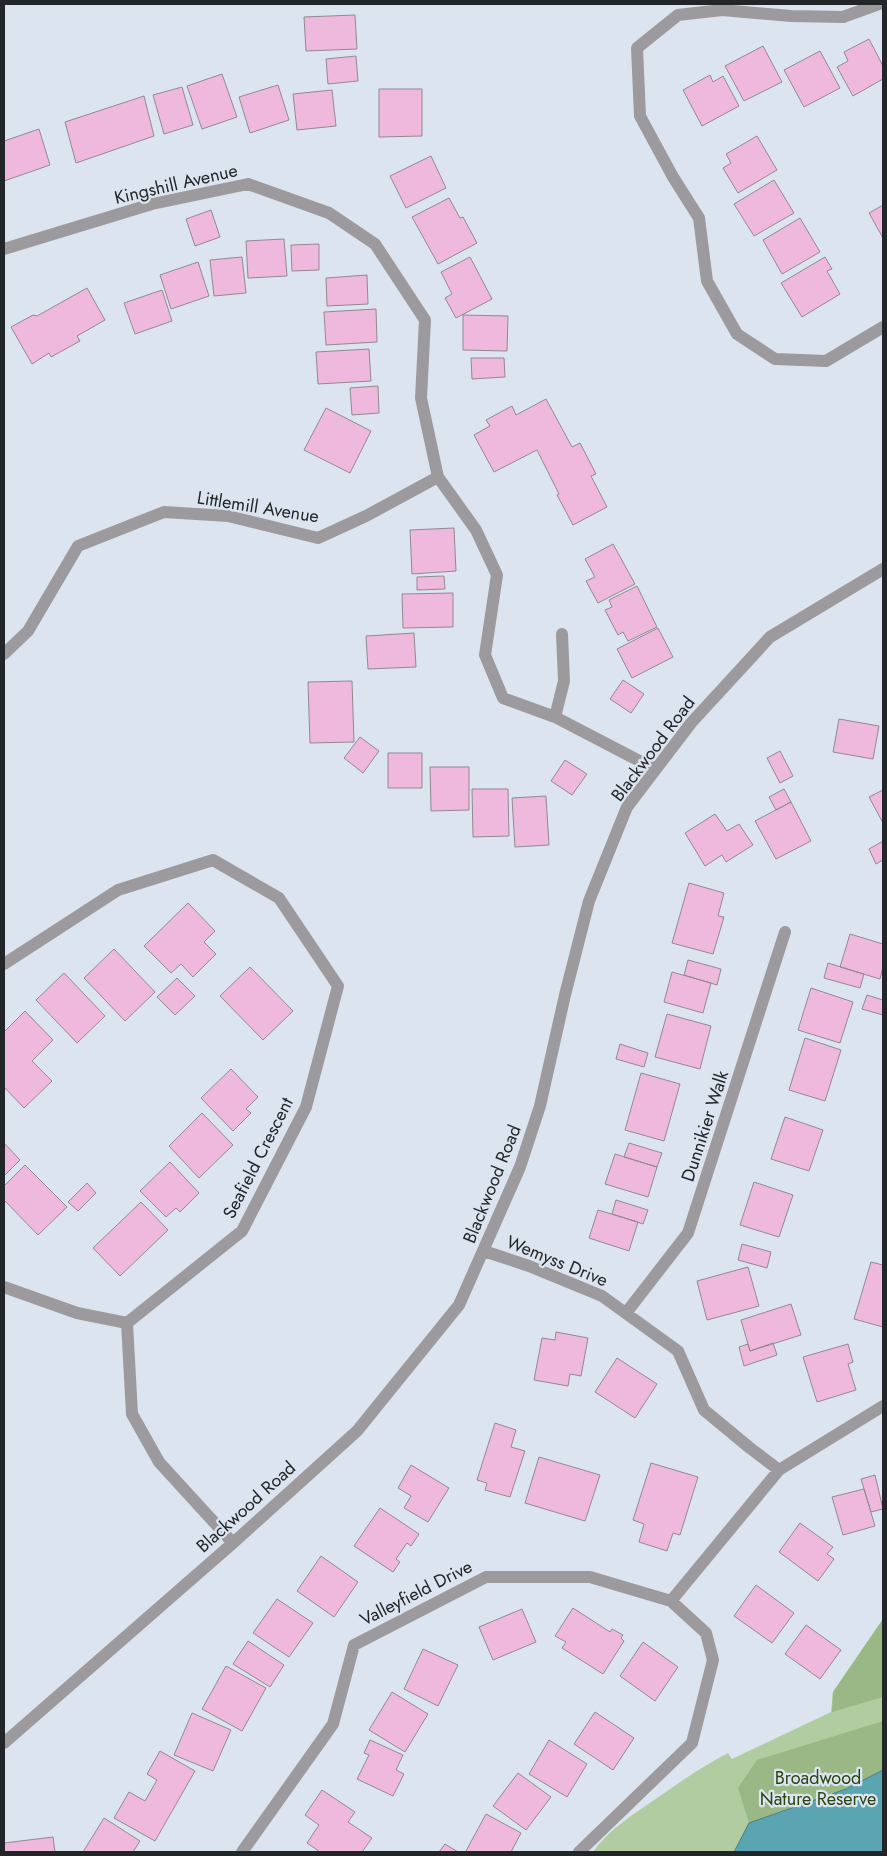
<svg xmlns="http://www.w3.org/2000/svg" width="887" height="1856" viewBox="0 0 887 1856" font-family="Jost,sans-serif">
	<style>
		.green { fill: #b1cca0 }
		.forest { fill: #9ab886 }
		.water { fill: #5ba5b2; stroke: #4a7f89 }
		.building { fill: #eeb9dd; stroke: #938990 }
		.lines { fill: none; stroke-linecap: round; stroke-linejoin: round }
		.minor { stroke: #9d9a9e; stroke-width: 12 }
		.labels { text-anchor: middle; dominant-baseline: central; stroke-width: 4.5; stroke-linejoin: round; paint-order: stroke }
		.street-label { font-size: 18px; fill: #232629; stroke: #dce4ef }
		.park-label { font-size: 18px; fill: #284410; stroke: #dce4ef }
	</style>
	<rect width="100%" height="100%" fill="#dce4ef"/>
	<path class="green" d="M883,1619V1852H593C609,1829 634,1814 657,1798C680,1782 703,1766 728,1753L732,1759L831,1712L833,1692Z"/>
	<path class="forest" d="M883,1619V1697L832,1712L833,1692Z
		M883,1721V1770L846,1789L749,1823L738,1788L757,1760Z"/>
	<path class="water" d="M883,1770V1852H734L749,1823L846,1789Z"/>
	<path class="building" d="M355,15L357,49L306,51L304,17Z
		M869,39L883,66V79L853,96L837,67L848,61L844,52Z
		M763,46L782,82L744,101L725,66Z
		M820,51L840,88L804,107L784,70Z
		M356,56L358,81L328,84L326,59Z
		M222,74L237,117L202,129L187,86Z
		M710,75L713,82L723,76L739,106L702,126L683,90Z
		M278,85L289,120L250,133L239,97Z
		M182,87L193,125L164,134L153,95Z
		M379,89H422V136L379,137Z
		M332,90L336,126L297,130L293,94Z
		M144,96L154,136L76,163L65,122Z
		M39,129L50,165L4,181V141Z
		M757,136L777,170L738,193L723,168L731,163L726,154Z
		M431,156L446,188L406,208L390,176Z
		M774,180L794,213L754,236L734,204Z
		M449,198L460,218L463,217L477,243L438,264L412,217Z
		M883,205V238L869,213Z
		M211,210L220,237L195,246L186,219Z
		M800,218L820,252L782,274L763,240Z
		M284,239L287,276L248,278L246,241Z
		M319,244V270L292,271L291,245Z
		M242,257L246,293L214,296L210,260Z
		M470,257L492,299L456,318L445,298L452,294L441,272Z
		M825,257L832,269L827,271L840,294L802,317L781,283Z
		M198,262L209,296L171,309L160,275Z
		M367,275L368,304L327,306L326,278Z
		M87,288L105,320L77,336L80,341L51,357L49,353L32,364L11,327L33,315L37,316Z
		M162,290L172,321L135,334L124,303Z
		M376,309L377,342L326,345L324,312Z
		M463,315L508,316L507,351L463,350Z
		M369,349L371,381L318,384L316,352Z
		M471,358H504L505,377L472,379Z
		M378,386L379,413L352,415L350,388Z
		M546,399L572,447L580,443L596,474L591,476L607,507L573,525L557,495L559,494L537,450L494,472L474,435L490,426L486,420L512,406L516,415Z
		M326,408L371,431L350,473L304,450Z
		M454,528L456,571L412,574L410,530Z
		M613,544L635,584L598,603L586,581L595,577L585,559Z
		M444,576L445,589L417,590V577Z
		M637,586L657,627L628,641L623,632L618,635L605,610L612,607L609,600Z
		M453,593V627L403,628L402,594Z
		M658,628L673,657L632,678L617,649Z
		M414,633L416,667L368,669L366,636Z
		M623,680L644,694L631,713L610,699Z
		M352,681L354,742L310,743L308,682Z
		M839,719L879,726L873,759L833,752Z
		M360,737L379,751L363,773L344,758Z
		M780,751L793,776L780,783L767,758Z
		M388,753H422V788H388Z
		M565,760L587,774L572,795L551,781Z
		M430,767H469V810L431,811Z
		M472,789H508L509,836L473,837Z
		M784,789L791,802L776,810L769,797Z
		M883,790V823L869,797Z
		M546,796L549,845L515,847L512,798Z
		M791,802L811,841L776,859L755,821Z
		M715,814L727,831L739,824L753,845L726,862L722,855L705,866L685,833Z
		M883,841V860L876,864L869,849Z
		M689,883L724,893L718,916L724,917L713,954L672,943Z
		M188,903L215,931L204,942L216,954L193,977L181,964L171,973L144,946Z
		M850,934L883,944V967L880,979L840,967Z
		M114,949L155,992L125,1021L84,978Z
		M688,960L721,969L717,985L684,975Z
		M828,963L864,974L860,988L824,978Z
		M250,967L293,1011L263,1040L220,996Z
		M672,972L711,983L703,1013L664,1002Z
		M64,973L105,1016L77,1043L36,1000Z
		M177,978L195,996L175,1015L157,997Z
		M811,988L853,1002L840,1043L798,1030Z
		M867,995L883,1000V1015L862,1009Z
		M25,1011L53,1040L32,1061L52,1081L24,1108L4,1087V1032Z
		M667,1014L711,1026L700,1069L655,1057Z
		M805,1038L841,1050L825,1101L789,1090Z
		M620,1044L648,1053L644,1067L616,1059Z
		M231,1069L258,1097L246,1109L251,1113L233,1131L201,1098Z
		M641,1073L680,1084L664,1141L625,1130Z
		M202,1113L233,1145L199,1178L169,1146Z
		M785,1117L823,1130L809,1171L771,1159Z
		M4,1143L20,1160L4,1176Z
		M629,1143L662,1153L657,1167L624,1157Z
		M615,1154L657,1167L648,1197L605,1184Z
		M170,1162L199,1193L180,1212L176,1208L166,1217L140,1191Z
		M25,1165L67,1207L38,1235L4,1200V1186Z
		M754,1182L793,1195L779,1237L740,1225Z
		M87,1183L96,1193L78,1211L68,1202Z
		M616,1200L648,1210L643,1224L612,1214Z
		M141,1202L168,1230L120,1276L93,1248Z
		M598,1210L638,1222L629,1251L589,1238Z
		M742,1244L771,1252L767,1268L738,1260Z
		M871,1262L883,1265V1327L854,1319Z
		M748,1267L759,1306L707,1320L697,1281Z
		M791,1304L801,1335L750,1351L741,1320Z
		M556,1332L588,1338L581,1376L570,1374L568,1386L534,1380L542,1338L555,1340Z
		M773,1343L777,1355L744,1366L739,1347L748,1344L750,1351Z
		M848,1344L853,1362L848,1364L856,1390L817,1402L803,1357Z
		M617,1358L657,1384L635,1418L595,1392Z
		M495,1423L516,1430L511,1447L525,1451L510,1497L485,1490L487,1483L477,1480Z
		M539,1457L600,1475L585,1521L525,1503Z
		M651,1463L698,1477L680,1535L673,1533L667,1551L639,1542L644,1524L633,1520Z
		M411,1465L449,1488L428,1522L404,1508L411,1496L398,1488Z
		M875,1475L883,1509L871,1512L861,1479Z
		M864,1489L875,1526L843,1535L832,1497Z
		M380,1508L419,1534L411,1546L407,1543L396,1559L400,1562L393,1572L354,1546Z
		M800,1523L833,1547L827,1554L834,1559L818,1581L779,1552Z
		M321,1556L358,1582L334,1617L297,1591Z
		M756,1585L794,1613L772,1643L734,1616Z
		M277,1599L313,1623L289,1657L253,1633Z
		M573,1608L610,1632L612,1629L623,1635L621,1638L624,1641L603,1674L562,1648L566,1642L555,1636Z
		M522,1609L536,1642L493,1660L479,1627Z
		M806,1625L841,1650L820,1679L785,1654Z
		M248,1641L284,1665L270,1687L233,1664Z
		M643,1642L678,1667L655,1701L620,1676Z
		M423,1649L458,1665L438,1706L404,1689Z
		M226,1666L266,1688L242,1731L202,1709Z
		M392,1692L428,1714L405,1752L369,1730Z
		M595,1712L634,1738L613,1770L574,1744Z
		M192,1713L231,1730L213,1771L174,1755Z
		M370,1740L403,1755L396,1770L404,1774L393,1796L357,1779L369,1755L364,1753Z
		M549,1740L587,1764L567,1797L529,1774Z
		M160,1751L195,1771L155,1841L114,1818L129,1792L145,1801L157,1780L147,1774Z
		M518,1773L551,1797L526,1830L493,1806Z
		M322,1790L355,1812L348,1822L372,1838L362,1852H320L307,1843L319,1825L305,1815Z
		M486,1814L521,1833L511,1852H468L466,1851Z
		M104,1818L140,1841L133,1852H83Z
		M53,1837L55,1852H4V1843Z
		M445,1844L458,1852H439Z"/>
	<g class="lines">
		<path class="minor" d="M879,4L843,17L791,16L722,10L678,15L637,48L640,116L673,177L699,218L707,281L737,334L775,359L826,361L883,327
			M4,249L152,204L248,184L329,213L375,244L425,320L421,398L438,477L476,530L497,575L485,655L503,698L555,717L655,769
			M4,654L28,631L78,546L164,512L228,516L318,538L366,516L438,477
			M555,717L564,681L562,634
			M4,964L118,890L213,860L279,898L338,986L306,1107L242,1231L127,1323
			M484,1251L529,1266L602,1296L678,1351L704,1410L750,1448L779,1470L883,1406
			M4,1287L77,1313L127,1323
			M626,1313L688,1233L785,932
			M127,1323L132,1414L159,1462L233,1543
			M671,1601L779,1470
			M4,1743L233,1543L357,1431L459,1305L520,1167L540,1106L565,995L589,901L627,807L691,723L770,637L883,569
			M242,1852L333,1724L354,1645L486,1577H590L671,1601L706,1633L713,1660L692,1743L579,1852"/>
	</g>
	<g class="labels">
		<g class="street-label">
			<text transform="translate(176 184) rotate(-13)">Kingshill Avenue</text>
			<text transform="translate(258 507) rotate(9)">Littlemill Avenue</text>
			<text transform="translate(653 749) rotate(-53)">Blackwood Road</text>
			<text transform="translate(705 1126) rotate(-72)">Dunnikier Walk</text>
			<text transform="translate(258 1158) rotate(-63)">Seafield Crescent</text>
			<text transform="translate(492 1184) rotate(-68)">Blackwood Road</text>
			<text transform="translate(557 1261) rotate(22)">Wemyss Drive</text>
			<text transform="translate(246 1507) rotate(-42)">Blackwood Road</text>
			<text transform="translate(416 1593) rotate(-27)">Valleyfield Drive</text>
		</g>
		<g class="park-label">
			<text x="818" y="1778">Broadwood<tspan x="818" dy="21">Nature Reserve</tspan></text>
		</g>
	</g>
	<rect width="887" height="1856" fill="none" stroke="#232629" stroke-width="10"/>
</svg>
